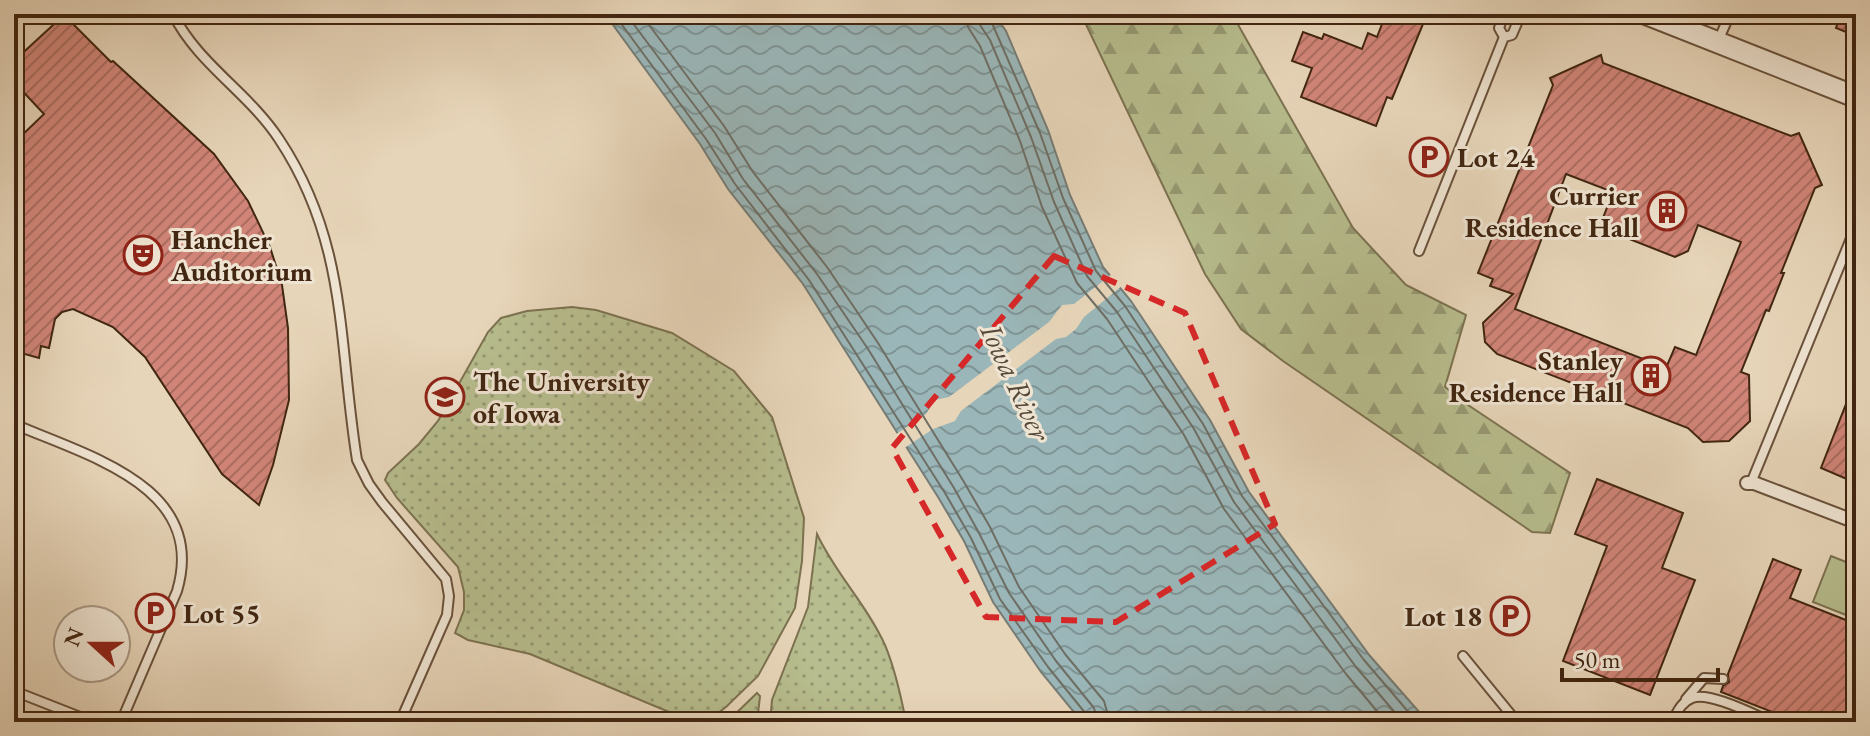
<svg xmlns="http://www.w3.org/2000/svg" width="1870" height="736" viewBox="0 0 1870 736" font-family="'EB Garamond',serif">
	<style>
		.grass { fill: url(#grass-dots); stroke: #7c7250; stroke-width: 2 }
		.forest { fill: url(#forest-firs); stroke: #7c7250; stroke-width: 2 }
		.pitch { fill: #b7bd8e; stroke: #7c7250; stroke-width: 2 }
		.water { fill: url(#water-waves); stroke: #767c75; stroke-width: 2 }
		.pier { fill: #e7d5b9 }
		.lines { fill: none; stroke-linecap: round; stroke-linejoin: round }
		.shore { stroke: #6e6e64; stroke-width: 2 }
		.building { fill: url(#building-hatch); stroke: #412611; stroke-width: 2; fill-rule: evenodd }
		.service-casing { stroke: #6a523b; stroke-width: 12 }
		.pedestrian-casing { stroke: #6a523b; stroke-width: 16 }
		.tertiary-casing { stroke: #6a523b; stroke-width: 24 }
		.service { stroke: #efe4d2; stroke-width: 8 }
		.pedestrian { stroke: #efe4d2; stroke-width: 12 }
		.tertiary { stroke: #efe4d2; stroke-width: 20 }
		.marked { fill: none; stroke: #d62828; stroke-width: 6; stroke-dasharray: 16 10; stroke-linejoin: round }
		.labels { text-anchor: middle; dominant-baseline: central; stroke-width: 6; stroke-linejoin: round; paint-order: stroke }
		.poi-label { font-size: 28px; font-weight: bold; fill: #412611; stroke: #efe4d2; text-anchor: start }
		.water-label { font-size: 30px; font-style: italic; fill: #574a3b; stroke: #efe4d2 }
	</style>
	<defs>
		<pattern id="grass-dots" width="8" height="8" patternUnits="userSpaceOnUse" patternTransform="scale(2)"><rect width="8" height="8" fill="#b7bd8e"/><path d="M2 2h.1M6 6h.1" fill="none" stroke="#969973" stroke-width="1.8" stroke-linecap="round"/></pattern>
		<pattern id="forest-firs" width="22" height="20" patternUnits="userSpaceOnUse" patternTransform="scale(2)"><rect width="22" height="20" fill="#b7bd8e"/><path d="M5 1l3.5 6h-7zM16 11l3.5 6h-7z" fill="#969973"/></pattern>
		<pattern id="water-waves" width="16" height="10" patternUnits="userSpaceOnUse" patternTransform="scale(2)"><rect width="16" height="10" fill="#9ab6b8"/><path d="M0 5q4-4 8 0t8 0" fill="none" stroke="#7f9494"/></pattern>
		<pattern id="building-hatch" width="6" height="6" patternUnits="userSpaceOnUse" patternTransform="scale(2)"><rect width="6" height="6" fill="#d18578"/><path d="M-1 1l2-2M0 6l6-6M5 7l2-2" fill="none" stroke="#ab6d61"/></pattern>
	</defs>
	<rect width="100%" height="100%" fill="#e7d5b9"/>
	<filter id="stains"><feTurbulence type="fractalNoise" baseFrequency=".0025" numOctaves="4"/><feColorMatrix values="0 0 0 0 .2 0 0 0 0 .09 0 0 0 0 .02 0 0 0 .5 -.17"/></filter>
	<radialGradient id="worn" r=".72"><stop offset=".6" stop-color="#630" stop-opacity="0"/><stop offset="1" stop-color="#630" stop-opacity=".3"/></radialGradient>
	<path class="grass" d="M572,307L596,310L672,333L734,371L772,417L804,518L802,561L795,608L758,676L726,707L706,722H693L530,654L468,640L455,633L464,610V592L458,567L397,498L385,480L388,473L419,444L438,421L488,332L501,318L527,311Z
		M817,534C835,573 867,605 885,645C895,669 901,696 906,722H770L772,700L808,607Z
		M757,693L760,696L757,722H727Z"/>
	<path class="forest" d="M1081,14H1232L1353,228L1406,285L1466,315L1445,387L1468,405L1570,473L1550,533L1532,532L1283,361L1241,329L1205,274Z"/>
	<path class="pitch" d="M1831,556L1856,566V619L1813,602Z"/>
	<path class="water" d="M605,14H994L1006,31L1048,130L1070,195L1103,267L1131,301L1210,420L1249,492L1370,656L1428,722H1082L1041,672L993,602L964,541L938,497L803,284L728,189L700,144Z"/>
	<path class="pier" d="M1113,273L1123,285L1084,317L1076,329L1066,337L1056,339L961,411L955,421L933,429L903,449L895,435L926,414L935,400L949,397L1049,322L1062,305L1074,304Z"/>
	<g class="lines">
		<path class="shore" d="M614,14L706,139L735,184L809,280L945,493L971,538L1000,599L1048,667L1086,714L1088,722
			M626,14L715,133L743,179L817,274L868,349L954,488L979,533L1009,593L1056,661L1094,708L1098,722
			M641,14L724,126L753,172L827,267L878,343L964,482L990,527L1019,587L1065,654L1104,701L1110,722
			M966,14L968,27L980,46L1020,141L1042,207L1077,283L1107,319L1184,435L1224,509L1346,674L1386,722
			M978,14L980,25L990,40L1031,137L1054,202L1087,276L1117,312L1194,429L1234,502L1356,667L1403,722
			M988,14L1040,133L1063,198L1096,271L1125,306L1203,424L1242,496L1364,660L1417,722"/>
	</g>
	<path class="building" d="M1386,14H1396L1423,24L1392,99L1387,97L1376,126L1301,97L1312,68L1292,61L1303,32L1322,39L1324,34L1362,49L1368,33L1377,37Z
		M1841,14H1856V36L1836,28Z
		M64,15L111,62L113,61L214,154L248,201L270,247L282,285L288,328L289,400L273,465L259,505L222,474L145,357L113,327L73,309L62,312L55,319L49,348L41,346L39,358L14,351V143L44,114L14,82V61Z
		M1601,55L1603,63L1791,136L1799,133L1822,185L1815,188L1781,273H1784L1769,311L1766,310L1741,372L1749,375L1750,421L1729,441L1703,442L1688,428L1497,354L1485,342L1483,323L1513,294L1490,286L1493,279L1478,273L1553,85L1550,78ZM1566,174L1613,192L1603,218L1609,231L1675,257L1688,251L1698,225L1741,242L1696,355L1675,347L1666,368L1515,309Z
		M1855,381H1856V483L1821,468Z
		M1597,479L1683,513L1662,568L1695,580L1650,695L1563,661L1607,546L1575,534Z
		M1773,559L1801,570L1790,598L1856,624V722H1798L1721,692L1723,686L1729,682L1728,674Z"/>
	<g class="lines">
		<g class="service-casing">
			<path id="service" d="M173,14C198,64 248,92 279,139C348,243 338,342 357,460L369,484L382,502L446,579L449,596L447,615L400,722
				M1504,37L1512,35L1521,14
				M1718,41L1730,14
				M1419,251L1504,37L1499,28L1504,14
				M14,424C87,456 208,486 177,591L121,722
				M1751,483L1856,226
				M1463,656L1517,722
				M14,691L93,722
				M1686,699L1704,678L1723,679
				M1672,722C1677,713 1681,702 1692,698C1709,691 1755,715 1772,722"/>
		</g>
		<g class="pedestrian-casing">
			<path id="pedestrian" d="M1747,483H1754L1856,522"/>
		</g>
		<g class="tertiary-casing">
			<path id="tertiary" d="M1646,14L1856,97"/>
		</g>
		<use href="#service" class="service"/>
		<use href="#pedestrian" class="pedestrian"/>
		<use href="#tertiary" class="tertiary"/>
	</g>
	<path class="marked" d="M1054,256L1185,313L1275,524L1116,622L986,617L892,448Z"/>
	<defs>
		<g id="parking-ring" transform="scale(2)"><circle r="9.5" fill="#efe4d2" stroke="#8f2418" stroke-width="1.5"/><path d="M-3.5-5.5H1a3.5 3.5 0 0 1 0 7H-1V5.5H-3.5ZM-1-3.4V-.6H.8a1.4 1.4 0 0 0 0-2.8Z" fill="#8f2418"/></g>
		<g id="building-ring" transform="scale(2)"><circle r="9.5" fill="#efe4d2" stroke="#8f2418" stroke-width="1.5"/><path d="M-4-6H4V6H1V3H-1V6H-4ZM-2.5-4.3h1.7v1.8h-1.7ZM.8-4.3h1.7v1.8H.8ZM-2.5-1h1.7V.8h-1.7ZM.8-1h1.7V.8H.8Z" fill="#8f2418"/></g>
		<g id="theatre-ring" transform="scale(2)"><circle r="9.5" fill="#efe4d2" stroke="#8f2418" stroke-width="1.5"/><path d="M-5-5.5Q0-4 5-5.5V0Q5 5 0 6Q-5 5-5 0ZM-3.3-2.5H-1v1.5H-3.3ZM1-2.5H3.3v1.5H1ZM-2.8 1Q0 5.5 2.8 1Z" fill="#8f2418"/></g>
		<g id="university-ring" transform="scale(2)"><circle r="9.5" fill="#efe4d2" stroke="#8f2418" stroke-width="1.5"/><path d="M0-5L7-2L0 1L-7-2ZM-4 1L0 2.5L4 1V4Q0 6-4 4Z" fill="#8f2418"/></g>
	</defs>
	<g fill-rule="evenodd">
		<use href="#parking-ring" x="1429" y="157"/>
		<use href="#building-ring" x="1667" y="211"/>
		<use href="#theatre-ring" x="143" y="255"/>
		<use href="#building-ring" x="1651" y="376"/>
		<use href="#university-ring" x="445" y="397"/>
		<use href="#parking-ring" x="155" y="613"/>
		<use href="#parking-ring" x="1510" y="616"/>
	</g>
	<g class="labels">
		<g class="poi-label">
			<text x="1457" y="157">Lot 24</text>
			<text x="1639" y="195" text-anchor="end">Currier<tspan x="1639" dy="32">Residence Hall</tspan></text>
			<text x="171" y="239">Hancher<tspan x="171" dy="32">Auditorium</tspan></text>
			<text x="1623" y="360" text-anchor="end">Stanley<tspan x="1623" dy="32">Residence Hall</tspan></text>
			<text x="473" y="381">The University<tspan x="473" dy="32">of Iowa</tspan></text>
			<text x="183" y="613">Lot 55</text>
			<text x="1482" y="616" text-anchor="end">Lot 18</text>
		</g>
		<g class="water-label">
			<text transform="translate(1016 382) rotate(65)">Iowa River</text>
		</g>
	</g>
	<rect width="1870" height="736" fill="none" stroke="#e7d5b9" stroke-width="48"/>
	<rect x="16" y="16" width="1838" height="704" fill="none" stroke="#412611" stroke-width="4"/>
	<rect x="24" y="24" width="1822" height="688" fill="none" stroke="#412611" stroke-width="2"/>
	<g transform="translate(92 644) rotate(291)"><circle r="38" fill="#efe4d2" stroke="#a99885" stroke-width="2"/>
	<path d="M0-6L14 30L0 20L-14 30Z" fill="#8f2418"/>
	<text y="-12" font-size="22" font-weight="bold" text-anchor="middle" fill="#412611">N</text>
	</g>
	<path d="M1562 668v12h156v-12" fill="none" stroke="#412611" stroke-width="4"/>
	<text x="1574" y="668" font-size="24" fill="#412611" stroke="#efe4d2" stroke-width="6" paint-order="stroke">50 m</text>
	<rect width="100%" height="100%" filter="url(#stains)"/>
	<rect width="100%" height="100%" fill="url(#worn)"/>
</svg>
